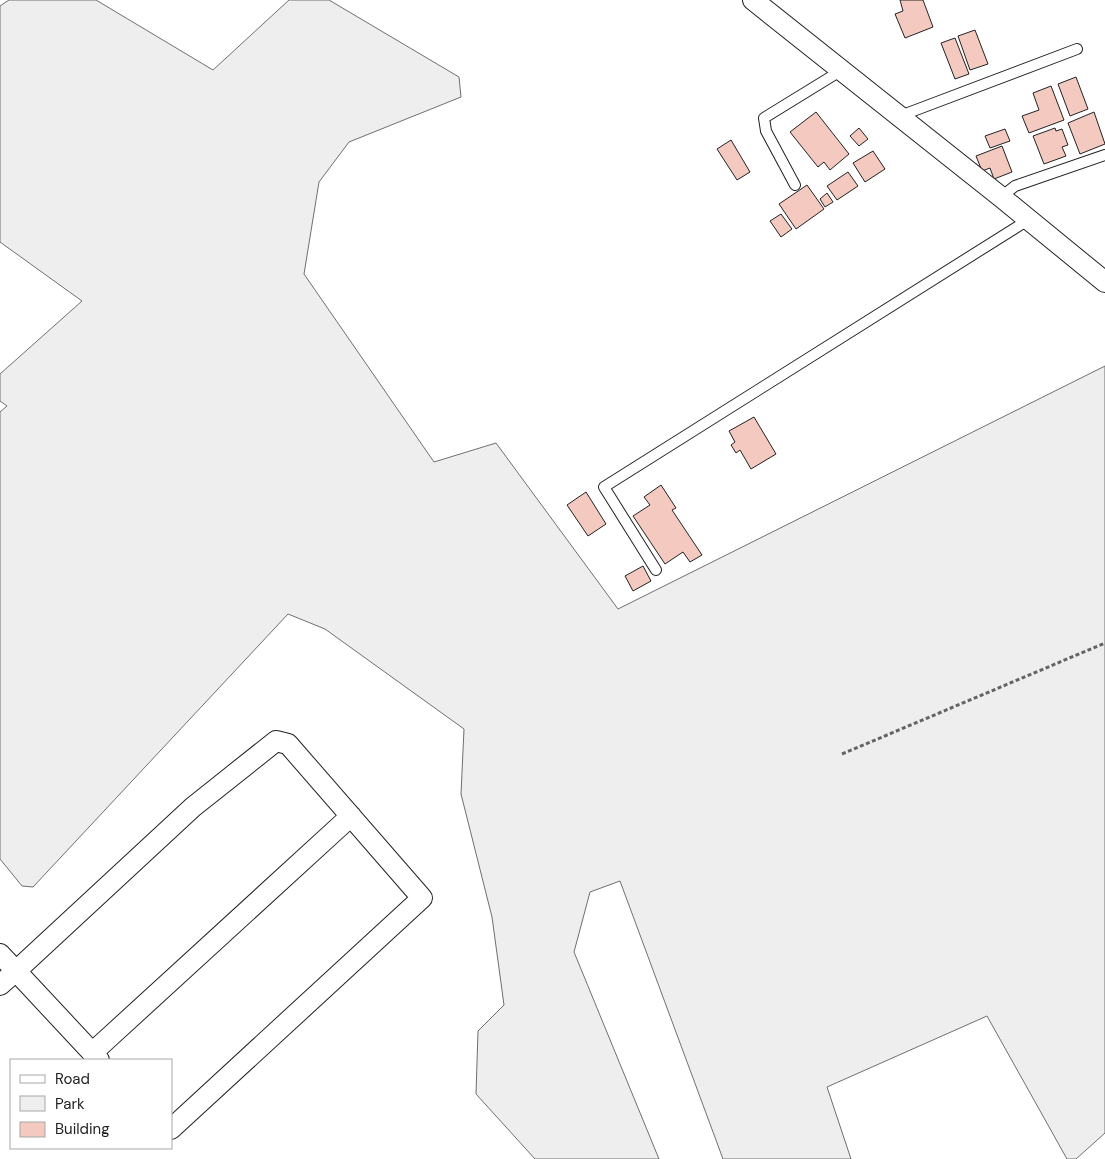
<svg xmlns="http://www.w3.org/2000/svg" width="1105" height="1159" viewBox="0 0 1105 1159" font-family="'DM Sans',sans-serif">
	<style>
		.green { fill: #eee; stroke: #6f6f6f }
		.building { fill: #f3c9c0; stroke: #222 }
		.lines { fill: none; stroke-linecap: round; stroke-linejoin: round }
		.lane-casing { stroke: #222; stroke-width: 12 }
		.street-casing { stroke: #222; stroke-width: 22 }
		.path { stroke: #646464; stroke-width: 3; stroke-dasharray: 4 2.5; stroke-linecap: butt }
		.lane { stroke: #fff; stroke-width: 10 }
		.street { stroke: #fff; stroke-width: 20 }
	</style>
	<rect width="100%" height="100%" fill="#fff"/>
	<path class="green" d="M9,0H96L213,70L289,0H329L459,77L461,97L349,142L319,182L304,274L434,462L496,443L618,609L1105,366V1133L1076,1159H1067L987,1016L827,1087L851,1159H723L620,881L590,892L574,952L659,1159H535L476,1094L478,1031L504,1005L492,917L461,794L464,729L325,629L288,614L33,887L22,886L0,859V412L7,406L0,401V374L82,301L0,242V6Z"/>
	<path class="building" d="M900,0H923L933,27L905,38L895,14L903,11Z
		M975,30L988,64L970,70L958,36Z
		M955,38L969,74L955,79L941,43Z
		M1076,77L1088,109L1070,116L1058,84Z
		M1051,86L1064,120L1029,133L1022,116L1039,110L1033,93Z
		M816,112L849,154L830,170L824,162L818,167L790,132Z
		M1094,112L1105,144L1080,154L1068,123Z
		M859,128L868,139L859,146L850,136Z
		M1055,128L1056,131L1062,129L1068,145L1062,147L1066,156L1044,164L1033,136Z
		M1005,129L1010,141L990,148L985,136Z
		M731,140L750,172L737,180L717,149Z
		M1002,146L1012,172L994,179L990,168L982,171L976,156Z
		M873,151L885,169L865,182L853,163Z
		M848,172L858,186L837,200L827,186Z
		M807,185L824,209L796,229L779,204Z
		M827,193L833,202L825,207L820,199Z
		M781,214L792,229L781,237L770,221Z
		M754,417L776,454L751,469L740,450L736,453L731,445L735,442L729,431Z
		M661,485L676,508L672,510L702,555L690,562L683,552L665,564L633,516L650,505L644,497Z
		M586,492L606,524L588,536L567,505Z
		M643,566L651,581L633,591L625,576Z"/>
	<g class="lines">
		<g class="lane-casing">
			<path id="lane" d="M900,116L1077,49
				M795,185L766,131L764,118L842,70
				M1001,197L1015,186L1105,155
				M656,570L604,487L1028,220"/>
		</g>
		<g class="street-casing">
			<path id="street" d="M753,0L1001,197L1105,282
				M0,954L16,971L0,985
				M92,1053L351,816
				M99,1060L16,971L193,807L276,741L288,744L422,898L171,1129"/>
		</g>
		<path class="path" d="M842,754L1105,643"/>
		<use href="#lane" class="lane"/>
		<use href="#street" class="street"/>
	</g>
	<rect x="10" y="1059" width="162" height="90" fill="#ffffff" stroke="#a7a7a7"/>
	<rect x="20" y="1075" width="25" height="8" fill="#ffffff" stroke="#a7a7a7"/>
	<text x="55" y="1084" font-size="15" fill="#222222">Road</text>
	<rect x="20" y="1096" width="25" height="15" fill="#eeeeee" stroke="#a7a7a7"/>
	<text x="55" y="1109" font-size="15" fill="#222222">Park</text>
	<rect x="20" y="1122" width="25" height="15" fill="#f3c9c0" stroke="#a7a7a7"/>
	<text x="55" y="1134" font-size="15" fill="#222222">Building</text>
</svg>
